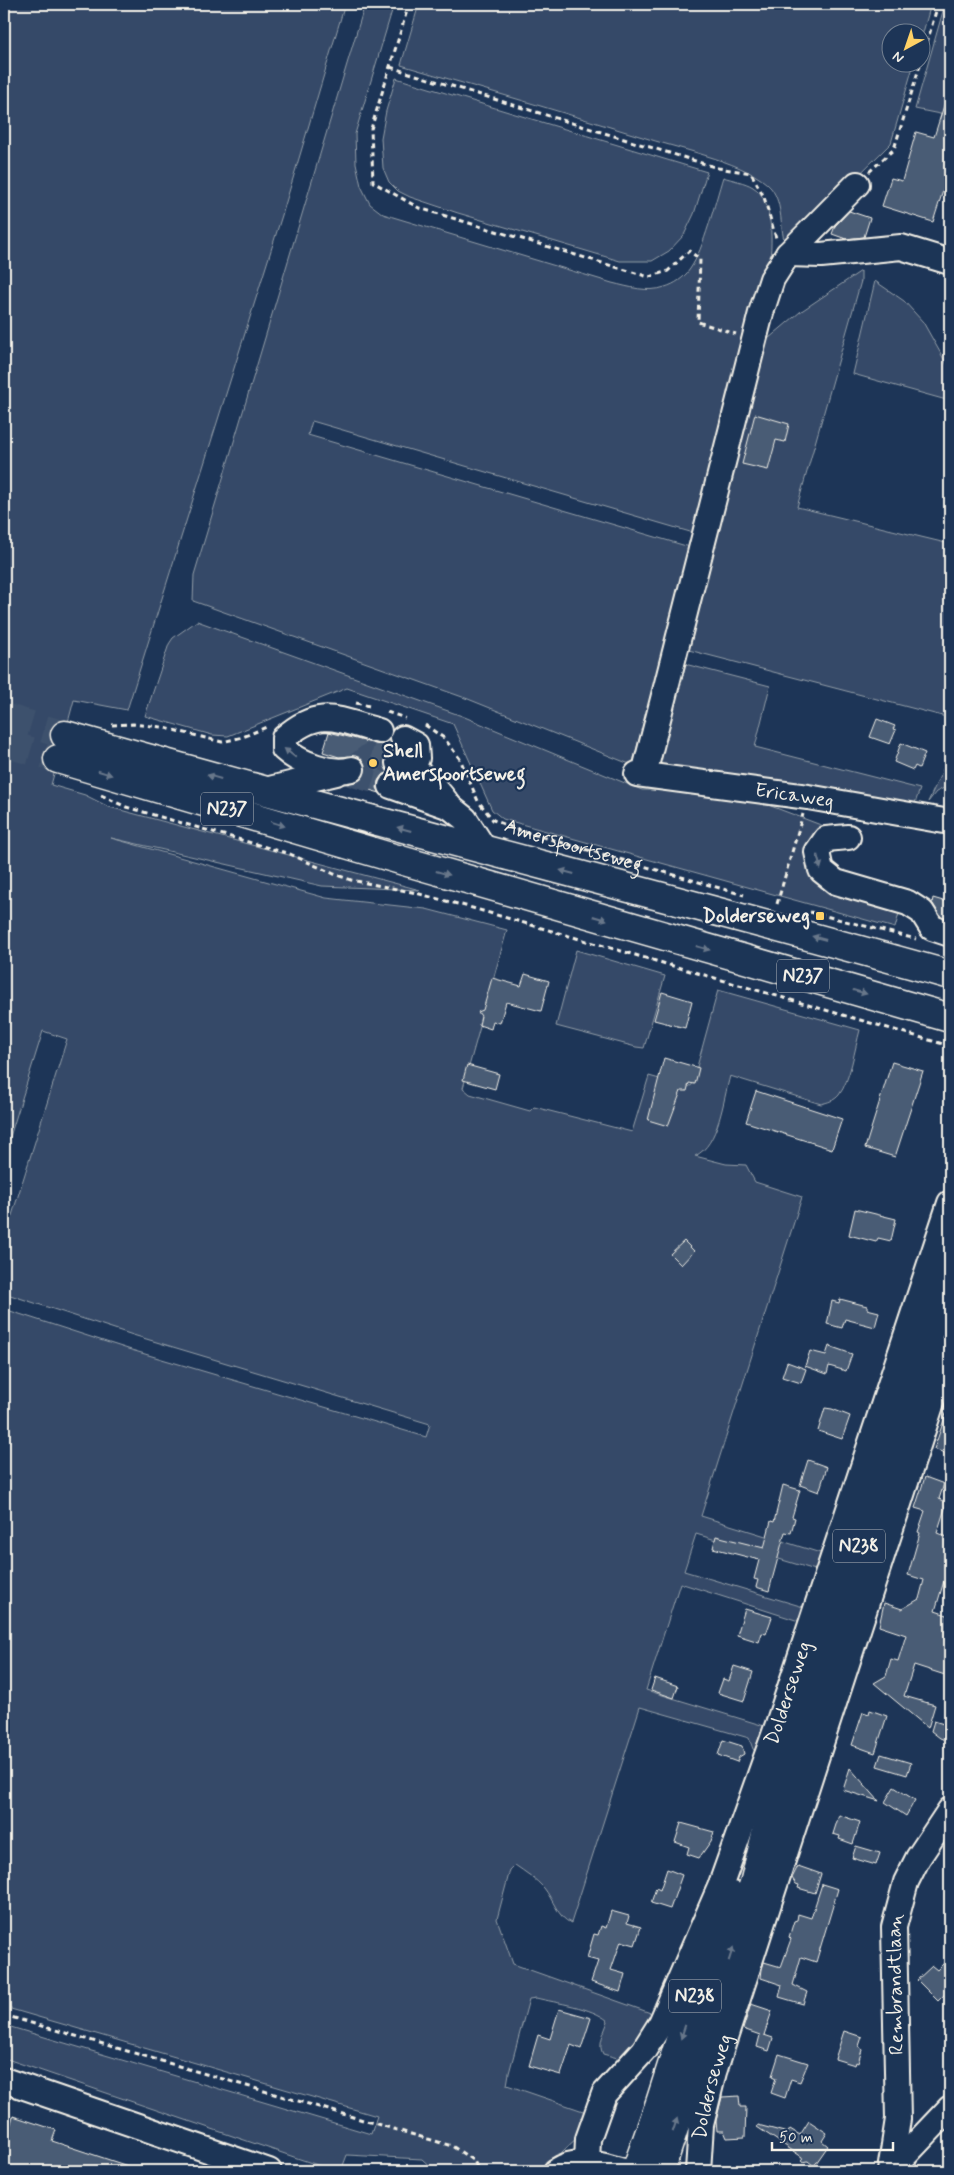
<svg xmlns="http://www.w3.org/2000/svg" width="954" height="2175" viewBox="0 0 954 2175" font-family="Mynerve,sans-serif">
	<style>
		.green { fill: #354a67; stroke: #949ea8 }
		.building { fill: #485b74; stroke: #f4f1e8 }
		.lines { fill: none; stroke-linecap: round; stroke-linejoin: round }
		.minor-tunnel { stroke: #3d516d; stroke-width: 24; stroke-dasharray: 24 12; stroke-linecap: butt }
		.major-tunnel { stroke: #3d516d; stroke-width: 28; stroke-dasharray: 28 14; stroke-linecap: butt }
		.minor-casing { stroke: #f4f1e8; stroke-width: 28 }
		.major-casing { stroke: #f4f1e8; stroke-width: 31 }
		.path { stroke: #f4f1e8; stroke-width: 3; stroke-dasharray: 5 4; stroke-linecap: butt }
		.minor { stroke: #1d3557; stroke-width: 24 }
		.major { stroke: #1d3557; stroke-width: 28 }
		.oneway { fill: #68778a }
		.poi-dot { fill: #ffd166; stroke: #1d3557; stroke-width: 2 }
		.labels { text-anchor: middle; dominant-baseline: central; stroke-width: 4.5; stroke-linejoin: round; paint-order: stroke }
		.shield { fill: #1d3557; stroke: #b4b9bc; stroke-width: 1 }
		.shield-label { font-size: 19px; font-weight: bold; fill: #f4f1e8 }
		.poi-label { font-size: 20px; font-weight: bold; fill: #f4f1e8; stroke: #1d3557; text-anchor: start }
		.street-label { font-size: 20px; fill: #f4f1e8; stroke: #1d3557 }
	</style>
	<rect width="100%" height="100%" fill="#1d3557"/>
	<filter id="ink" filterUnits="userSpaceOnUse"><feTurbulence type="fractalNoise" baseFrequency=".02" numOctaves="2"/><feDisplacementMap in="SourceGraphic" scale="10" xChannelSelector="R" yChannelSelector="G"/><feConvolveMatrix kernelMatrix="1 2 1 2 8 2 1 2 1" color-interpolation-filters="sRGB"/></filter>
	<g filter="url(#ink)">
		<path class="green" d="M4,4H345L283,212L127,710L74,700L51,785L85,795L109,807L420,890L322,886L111,838L326,898L426,909L507,930L463,1088L470,1094L530,1111L534,1107L632,1132L649,1076L688,1087L692,1085L718,990L860,1030C855,1048 850,1081 839,1095C834,1101 828,1102 821,1104L730,1076C723,1100 719,1145 695,1156L726,1164L746,1165L755,1182L802,1197L701,1516L827,1555L822,1572L696,1534L684,1571L810,1609L805,1623L680,1583L646,1690L771,1728L761,1758L753,1749L749,1738L640,1707L571,1923C558,1918 553,1899 544,1888C536,1879 525,1872 515,1865L510,1870L497,1919L513,1964L659,2016L628,2061L603,2054C597,2044 605,2031 608,2021C592,2007 556,2003 536,1998L529,1999L509,2073L507,2085L589,2113L582,2133L563,2151L548,2171H435L422,2159L347,2155L341,2171H335L4,2058V2025L371,2134L377,2116L4,2007V1309L128,1349L426,1437L430,1424L133,1335L4,1293V1241L67,1039L43,1031L4,1156Z
			M365,4H394L355,134L356,163L361,186L370,204L383,214L612,283C629,287 648,293 665,287C675,284 684,278 690,269C704,249 715,202 723,177C732,180 745,182 753,187C775,200 772,247 769,269L697,534L312,421L308,435L693,548L632,765L468,699L193,601L194,575Z
			M419,4H931L922,36V32H892V62L914,63L891,143L786,247C779,228 784,205 771,188C751,164 680,149 649,139C566,113 483,89 401,65Z
			M945,4H950V116L915,109Z
			M396,78L707,172L694,214L684,235L669,251L652,261H620L458,213L410,197L398,191L389,182L383,168L381,138L386,111Z
			M861,271V281L797,507L950,544V718L681,648L762,344L800,312Z
			M875,281L904,301L923,322L950,370V401L853,374Z
			M197,621L462,716L642,790H669L755,800L834,830L809,851L900,910L895,928L503,819L492,810L453,724L347,688L228,736L212,735L145,716L169,644L173,638Z
			M677,662L770,686L755,747L920,789L914,806L650,769Z
			M950,754V785L936,792L928,802Z
			M576,950L665,976L644,1048L636,1047L556,1026Z"/>
		<path class="building" d="M947,96H950V179L947,178L933,222L882,206L891,178L902,181L916,132L934,137Z
			M849,211L870,218L864,237L846,239L832,234L835,226Z
			M755,414L789,424L785,442L776,440L768,470L742,464Z
			M877,719L895,726L893,729L896,730L890,744L870,737Z
			M329,732L376,744H383L390,739L396,750L389,752L385,758V766L388,773L382,775L378,781L377,788L380,793L348,784L361,779L365,773V766L362,760L356,756L339,757L323,752Z
			M901,743L925,753L919,768L915,766L913,770L894,762Z
			M933,898L950,903V920L941,917L932,903Z
			M525,974L549,981L541,1011L506,1002L500,1023L493,1021L491,1029L479,1025L481,1016L478,1012L483,1010L492,978L521,986Z
			M662,992L692,1001L685,1028L654,1020Z
			M664,1058L699,1068L695,1084L689,1083L687,1091H681L668,1126L648,1120Z
			M892,1062L923,1071L895,1157L865,1148Z
			M467,1065L499,1074L495,1089L463,1080Z
			M756,1091L842,1119L832,1149L746,1122Z
			M855,1209L896,1219L891,1241L878,1238L876,1242L849,1235Z
			M684,1241L694,1251L681,1265L670,1254Z
			M840,1299L867,1306V1309L879,1312L875,1327L845,1319L842,1328L827,1324L832,1301L839,1303Z
			M829,1346L852,1354L846,1371L829,1366L827,1374L805,1366L810,1351L826,1355Z
			M787,1362L806,1369L801,1383L782,1377Z
			M825,1408L832,1409L850,1416L842,1439L818,1431Z
			M948,1408H950V1455L934,1449Z
			M808,1460L827,1467L819,1492L800,1485Z
			M925,1477L944,1484L939,1499L947,1502L937,1533L950,1538V1561L935,1611L950,1616V1656L945,1675L914,1665L904,1696L935,1705L928,1728L874,1683L886,1676L891,1659L898,1661L906,1635L879,1626L884,1603L902,1609L919,1599L924,1580L908,1575L920,1533L918,1532L925,1511L915,1508Z
			M783,1485L800,1490L792,1517L795,1518L791,1533L785,1532L769,1591L756,1587L758,1580L754,1579L759,1560L713,1548L716,1536L764,1548L771,1521L774,1522Z
			M745,1609L772,1617L766,1634L762,1633L759,1642L737,1635Z
			M734,1666L753,1672L744,1701L718,1693L723,1679L729,1681Z
			M655,1678L678,1686L674,1698L651,1690Z
			M870,1710L887,1716L875,1753L852,1745L863,1712L869,1714Z
			M934,1721L950,1726V1742L940,1738L931,1731Z
			M723,1740L742,1746L744,1754L739,1757L737,1762L718,1755Z
			M881,1754L911,1763L907,1775L877,1766Z
			M850,1768L879,1801L843,1790Z
			M894,1787L915,1800L906,1816L885,1802Z
			M839,1815L860,1822L853,1844L839,1839L840,1836L833,1834Z
			M681,1823L714,1832L711,1841L699,1858L687,1854L689,1847L675,1842Z
			M856,1846L880,1853L876,1865L852,1858Z
			M798,1866L821,1874L815,1893L798,1888L799,1885L796,1884L792,1878Z
			M667,1869L682,1875L670,1909L651,1903L656,1888L660,1890Z
			M822,1884L838,1889L816,1962L801,1957L793,1985L807,1992L803,2004L779,1997L782,1985L761,1978L762,1969L764,1962L781,1967L791,1939L789,1937L794,1921L797,1920L798,1914L811,1918Z
			M611,1911L629,1916L627,1923L641,1927L635,1945L621,1941L611,1970L625,1974L620,1992L591,1982L598,1961L587,1958L594,1934L598,1935L601,1926L606,1928Z
			M950,1957V1989L938,2001L917,1980L932,1966L937,1970Z
			M751,2004L772,2011L764,2035L773,2038L769,2051L757,2047L760,2035L743,2029Z
			M559,2009L591,2018L581,2049L571,2045L561,2075L529,2066L538,2035L550,2039Z
			M844,2031L862,2037L859,2046L862,2050L858,2063L856,2062L855,2065L835,2059Z
			M779,2054L808,2063L800,2082L791,2079L785,2098L771,2093L776,2078L772,2076Z
			M739,2096L740,2107H746L745,2137L727,2138L724,2131H717L716,2121L722,2097Z
			M13,2116L56,2130L52,2141L137,2169V2171H4V2125L10,2127Z
			M809,2121L827,2133L822,2141L828,2146L814,2166L808,2161L803,2162L802,2157L757,2127L758,2125L788,2133L790,2129L800,2135Z"/>
		<g class="lines">
			<path class="minor-tunnel" d="M352,769L370,755L398,763
				M350,774L391,786"/>
			<path class="major-tunnel" d="M4,717L65,735
				M4,743L58,759"/>
			<g class="minor-casing">
				<g id="minor">
					<path d="M788,254L821,255L901,247L950,262"/>
					<path d="M403,738L416,745L417,758L406,765"/>
					<path d="M398,763C419,768 435,787 448,804"/>
					<path d="M352,769C331,775 299,763 284,749V738C320,706 338,720 379,731"/>
					<path id="s2" d="M637,774L808,797L950,822"/>
					<path d="M644,774L761,313L772,279L788,254L857,184"/>
					<path d="M391,786L450,807L465,819L485,850"/>
					<path d="M261,791L336,773"/>
					<path d="M848,837L826,839L817,852L821,870L836,882L908,903L922,912L932,928L950,934"/>
					<path d="M4,2080L269,2171"/>
					<path id="s3" d="M587,2162L588,2139L604,2094L644,2050L661,2023L720,1887L778,1724L950,1203"/>
					<path d="M891,2170L950,2108"/>
					<path d="M556,2171C579,2156 600,2165 624,2171"/>
					<path id="s4" d="M698,2171L701,2125L714,2072L950,1347"/>
					<path id="s5" d="M890,2171L898,2119L894,1927L906,1882L918,1858L950,1810"/>
				</g>
			</g>
			<g class="major-casing">
				<path id="major" d="M65,735C359,819 656,893 950,975
					M58,759L397,859L950,1018
					M636,2171L659,2106L707,1956L733,1896
					M660,2171L755,1880L768,1826L950,1267"/>
			</g>
			<g class="path">
				<path d="M409,4L371,129L373,182L419,208L649,277L668,271L689,251L700,259L698,322L736,334"/>
				<path d="M922,60L938,4"/>
				<path d="M390,67L718,168L751,173L764,197L776,238"/>
				<path d="M869,172L894,149L921,62"/>
				<path d="M356,703L369,706"/>
				<path d="M387,712L405,718"/>
				<path d="M112,725L133,724L161,727L222,742L243,737L269,726"/>
				<path id="s1" d="M425,725L444,738L460,759L478,801L493,820L522,831L744,895"/>
				<path d="M101,795L126,807L290,854L334,874L351,880L412,892L469,907L950,1046"/>
				<path d="M777,904L803,814"/>
				<path d="M810,912L916,939"/>
				<path d="M4,2015L452,2146L474,2161L479,2171"/>
			</g>
			<use href="#minor" class="minor"/>
			<use href="#major" class="major"/>
		</g>
		<defs><path id="oneway-solid" d="M-6-.8H1V-3.2L6.5 0L1 3.2V.8H-6Z" transform="scale(1.25)"/></defs>
		<g class="oneway">
			<use href="#oneway-solid" transform="translate(290 753) rotate(-142)"/>
			<use href="#oneway-solid" transform="translate(105 773) rotate(17)"/>
			<use href="#oneway-solid" transform="translate(214 777) rotate(-164)"/>
			<use href="#oneway-solid" transform="translate(278 824) rotate(17)"/>
			<use href="#oneway-solid" transform="translate(404 829) rotate(-165)"/>
			<use href="#oneway-solid" transform="translate(819 862) rotate(76)"/>
			<use href="#oneway-solid" transform="translate(567 872) rotate(-165)"/>
			<use href="#oneway-solid" transform="translate(443 873) rotate(16)"/>
			<use href="#oneway-solid" transform="translate(600 918) rotate(16)"/>
			<use href="#oneway-solid" transform="translate(819 938) rotate(-165)"/>
			<use href="#oneway-solid" transform="translate(703 948) rotate(16)"/>
			<use href="#oneway-solid" transform="translate(860 992) rotate(16)"/>
			<use href="#oneway-solid" transform="translate(731 1954) rotate(-72)"/>
			<use href="#oneway-solid" transform="translate(683 2032) rotate(108)"/>
			<use href="#oneway-solid" transform="translate(675 2125) rotate(-72)"/>
		</g>
	</g>
	<g class="poi-dot">
		<circle cx="373" cy="763" r="5"/>
		<rect x="815" y="911" width="10" height="10" rx="2.5"/>
	</g>
	<g class="labels">
		<g class="shield">
			<rect x="201" y="792.5" width="52" height="33" rx="4"/>
			<rect x="777" y="959.5" width="52" height="33" rx="4"/>
			<rect x="833" y="1529.5" width="52" height="33" rx="4"/>
			<rect x="669" y="1979.5" width="52" height="33" rx="4"/>
		</g>
		<g class="shield-label">
			<text x="227" y="809">N237</text>
			<text x="803" y="976">N237</text>
			<text x="859" y="1546">N238</text>
			<text x="695" y="1996">N238</text>
		</g>
		<g class="poi-label">
			<text x="383" y="751">Shell<tspan x="383" dy="23">Amersfoortseweg</tspan></text>
			<text x="810" y="916" text-anchor="end">Dolderseweg</text>
		</g>
		<g class="street-label">
			<text stroke="none"><textPath href="#s2" startOffset="159">Ericaweg</textPath></text>
			<text stroke="none"><textPath href="#s1" startOffset="204">Amersfoortseweg</textPath></text>
			<text stroke="none"><textPath href="#s3" startOffset="516">Dolderseweg</textPath></text>
			<text stroke="none"><textPath href="#s5" startOffset="188">Rembrandtlaan</textPath></text>
			<text stroke="none"><textPath href="#s4" startOffset="86">Dolderseweg</textPath></text>
		</g>
	</g>
	<rect width="954" height="2175" fill="none" stroke="#1d3557" stroke-width="20"/>
	<rect x="10" y="10" width="934" height="2155" fill="none" stroke="#f4f1e8" stroke-width="2" filter="url(#ink)"/>
	<g transform="translate(906 48) rotate(220)"><circle r="24" fill="#1d3557" stroke="#738091"/>
	<path d="M0-4L9 19L0 12L-9 19Z" fill="#ffd166"/>
	<text y="-8" font-size="14" font-weight="bold" text-anchor="middle" fill="#f4f1e8">N</text>
	</g>
	<path d="M772 2142v8h121v-8" fill="none" stroke="#f4f1e8" stroke-width="2.5"/>
	<text x="779" y="2142" font-size="15" fill="#f4f1e8" stroke="#1d3557" stroke-width="4" paint-order="stroke">50 m</text>
</svg>
